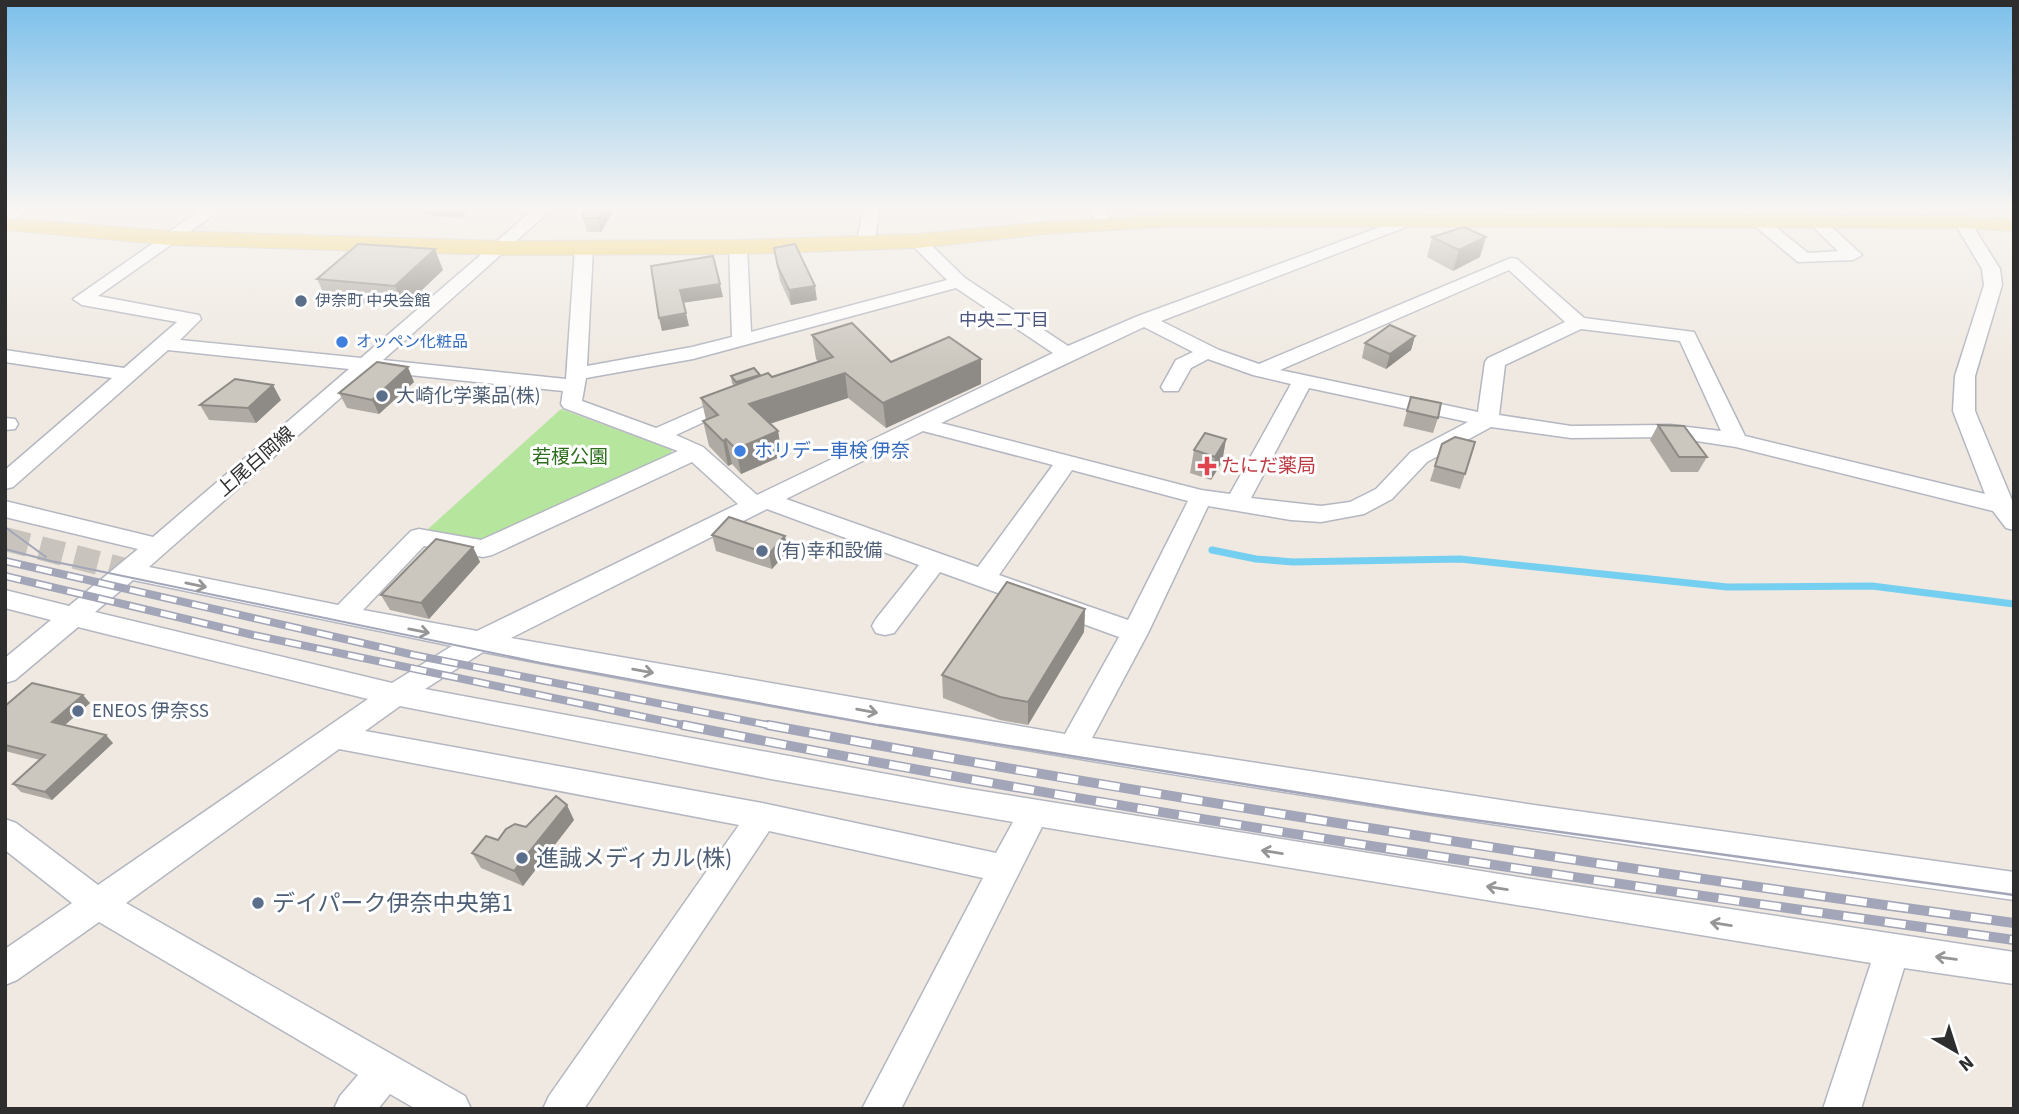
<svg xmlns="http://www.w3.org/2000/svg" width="2019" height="1114" viewBox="0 0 2019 1114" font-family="'Source Sans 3','Noto Sans JP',sans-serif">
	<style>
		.green { fill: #b6e59e }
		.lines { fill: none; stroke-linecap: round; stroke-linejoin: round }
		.stream { stroke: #75cff0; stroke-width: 7 }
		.minor-tunnel { stroke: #c8c4bd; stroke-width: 24; stroke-dasharray: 24 12; stroke-linecap: butt }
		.minor-casing { stroke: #b4b7c1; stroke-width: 3 }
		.major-casing { stroke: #c9c9c9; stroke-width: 2 }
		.minor { fill: #fff; fill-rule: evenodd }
		.major { fill: #f2d163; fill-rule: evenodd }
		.tram-far1 { stroke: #a3a6b8; stroke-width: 2 }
		.tram { stroke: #a3a6b8; stroke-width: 2.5 }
		.rail-far1-casing { stroke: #a3a6b8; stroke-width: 8 }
		.rail-casing { stroke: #a3a6b8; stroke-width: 10 }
		.rail-far1 { stroke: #fff; stroke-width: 5; stroke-dasharray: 16; stroke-linecap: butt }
		.rail { stroke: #fff; stroke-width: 7; stroke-dasharray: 21; stroke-linecap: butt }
		.wall { fill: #afaba4 }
		.shaded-wall { fill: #8e8b86 }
		.building { fill: #cbc7bf; stroke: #8e8b86; stroke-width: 2 }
		.oneway { stroke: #969696 }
		.service-dot { fill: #5c6f8a; stroke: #fff; stroke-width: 2.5 }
		.shop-dot { fill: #3f7fe0; stroke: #fff; stroke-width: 2.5 }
		.health-dot { fill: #e0444e; stroke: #fff; stroke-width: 2.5 }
		.labels { text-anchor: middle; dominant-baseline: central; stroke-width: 6; stroke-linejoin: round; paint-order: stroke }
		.far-service-label { font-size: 16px; fill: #4e5e75; stroke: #fff; text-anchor: start }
		.far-shop-label { font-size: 16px; fill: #366cbe; stroke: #fff; text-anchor: start }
		.far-neighbourhood-label { font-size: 18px; fill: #4d5680; stroke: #fff }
		.service-label { font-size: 19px; fill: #4e5e75; stroke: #fff; text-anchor: start }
		.shop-label { font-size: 19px; fill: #366cbe; stroke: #fff; text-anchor: start }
		.park-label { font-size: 19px; fill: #2c6e1b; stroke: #fff }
		.street-label { font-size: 19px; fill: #2e2e2e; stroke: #fff }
		.health-label { font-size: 19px; fill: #be3a42; stroke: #fff; text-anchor: start }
		.near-service-label { font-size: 23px; fill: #4e5e75; stroke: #fff; text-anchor: start }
	</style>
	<rect width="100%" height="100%" fill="#efe9e1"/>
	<path class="green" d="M561,409L672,450L670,457L487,542L428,529Z"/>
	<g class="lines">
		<path class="stream" d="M1212,550L1256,559L1293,562L1460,559L1727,587L1872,586L2014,604"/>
		<path class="minor-tunnel" d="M5,539L129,571"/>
		<g class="minor-casing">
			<path id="minor" d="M10,209H30L5,224V212Z
				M202,209H222L98,296L199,315L201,319L180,340L361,358L534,209H552L383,360L566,379L575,248L584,243L593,248L587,366L692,347L732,337L729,247L738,242L747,247L751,332L947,280L908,241L917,236L923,237L965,278L1068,346L1138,316L1429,209H1453L1161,321L1219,350L1259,364L1511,258L1517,259L1584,318L1694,332L1745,436L1985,494L1953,411L1955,376L1984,285L1982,269L1954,222L1956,218H1968L2000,269L2002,285L1975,376V411L2014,505V530L2006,528L1993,511L1736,447L1670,437L1571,438L1491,427L1427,462L1392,499L1364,514L1321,522L1291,520L1208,506L1148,633L1092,738L1541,806L2014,872V900C1502,828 991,751 483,652L425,689L957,787L1518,877L2014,952V984L1904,968L1861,1109H1823L1871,963L1042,827L901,1109H862L983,878L769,831L584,1109H543L549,1096L739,825L339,749L126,903L465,1096L471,1109H416L390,1094L378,1109H334L340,1096L358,1075L99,922L17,980L5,985V949L72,903L5,850V819L16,823L98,885L368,699L78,627L15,680L5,683V658L51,620L5,608V590L69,606L138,549L5,517V501L153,537L349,369L168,350L13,487L5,489V470L112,378L5,362V350L124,368L177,322L82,305L73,299ZM1509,270L1565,322L1488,358L1485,362L1478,412L1280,370ZM956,288L1053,353L757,495L703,447L676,435L743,404L746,400L743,396H729L656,428L582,401L586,378L693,359ZM1144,327L1193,352L1176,360L1161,387L1164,391H1178L1191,368L1208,359L1253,375L1291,384L1230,494L1201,490L941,423ZM1581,329L1680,341L1721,431L1670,425L1571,426L1499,415L1505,365ZM371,371L563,391L561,404L564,408L678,451L481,540L419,529L411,531L338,605L149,567ZM1309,388L1468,422L1411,452L1376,489L1350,502L1321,506L1251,498ZM923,431L1053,465L978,567L786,499ZM692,462L738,504L477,631L363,610L424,546L483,557L492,555ZM1072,470L1188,501L1128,620L999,575ZM767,509L919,565L876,619L872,626L876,633L885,635L894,633L940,572L1119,637L1065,734L511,638ZM133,580L452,646L392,683L95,612ZM400,706L771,779L1013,822L996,853L762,803L365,731Z
				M863,209H879L875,242L866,247L857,242Z
				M1090,209H1106L1111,225L1109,229H1097Z
				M1501,209C1517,209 1539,207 1551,219L1543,224L1503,212Z
				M1734,209H1753L1808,253L1838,251L1808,222L1810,218H1822L1862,255L1853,260L1798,262Z
				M5,418L15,419L18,424L15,429L5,430Z"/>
		</g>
		<g class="major-casing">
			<path id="major" d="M1543,213L1962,216L2014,219V231L1962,228L1177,226L1045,234L917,248L738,254L503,255L171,245L5,230V218L171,231L503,241L738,240L917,234L1045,222L1177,214Z"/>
		</g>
		<use href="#minor" class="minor"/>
		<use href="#major" class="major"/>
		<path class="tram-far1" d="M5,527L46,557
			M5,549L51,561L541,663L889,727"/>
		<path class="tram" d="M879,725L1424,813L2014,895"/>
		<g class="rail-far1-casing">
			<path id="rail-far1" d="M5,561L414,655L778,727
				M5,576L253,635L692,727"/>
		</g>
		<g class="rail-casing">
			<path id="rail" d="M683,725C1124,813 1569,878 2014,940
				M768,725C1182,802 1598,866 2014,923"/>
		</g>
		<use href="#rail-far1" class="rail-far1"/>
		<use href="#rail" class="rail"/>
	</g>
	<path class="wall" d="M423,209H470L460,218L425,215Z
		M614,209L601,232H587L583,218Z
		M1065,209H1088V211L1066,212Z
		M1113,209H1142L1117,211Z
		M1432,237L1480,257L1453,271L1427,257Z
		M774,248L817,300L791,305L780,281Z
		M443,270L404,307L327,300L317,279Z
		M812,335L891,362L981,384L886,428L848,398L770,424L778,431L782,456L741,474L732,464L728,466L709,446L703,421L706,420L701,398L734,386L732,383L731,376L772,377L818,362L816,359Z
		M1415,336L1411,350L1386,369L1362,358L1365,343Z
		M414,382L379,414L347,408L339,393Z
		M1411,397L1438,418L1433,433L1403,426Z
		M281,400L256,423L209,420L200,405Z
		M1658,425L1707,457L1698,472H1671L1650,440Z
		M1226,439L1222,462L1211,480L1190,473L1194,450Z
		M1442,444L1465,474L1460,489L1430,481Z
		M712,535L788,551L772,569L716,551Z
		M473,547L480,562L429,619L390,610L381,595Z
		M1085,609L1084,632L1028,725L1000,720L943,698L942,675Z
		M90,703L65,725L113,743L52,800L21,792L13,784L40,760L5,751V706Z
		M574,820L523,886L481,868L472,853L526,827Z"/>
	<path class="shaded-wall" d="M457,209H470L460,218Z
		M603,209H614L601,232L598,218Z
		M1486,237L1480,257L1453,271L1459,250Z
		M435,249L443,270L404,307L395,286Z
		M720,284L723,297L682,303L680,290Z
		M815,286L817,300L791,305L789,290Z
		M686,313L689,326L662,331L659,318Z
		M1415,336L1411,350L1386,369L1390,354Z
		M981,359V384L886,428L883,403Z
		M408,367L414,382L379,414L372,400Z
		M845,373L848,398L754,429L749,404Z
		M760,375L737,389L736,382Z
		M273,385L281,400L256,423L248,408Z
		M778,431L782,456L741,474L736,449Z
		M726,439L732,464L728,466L723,441Z
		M1226,439L1222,462L1211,480L1215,457Z
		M785,536L788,551L772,569L769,554Z
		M473,547L480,562L429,619L421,603Z
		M1085,609L1084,632L1028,725V702Z
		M83,695L90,703L59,730L52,722Z
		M106,735L113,743L52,800L45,792Z
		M567,805L574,820L523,886L514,871Z"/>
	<path class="building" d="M582,209H603L598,218H583Z
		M1464,227L1486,237L1459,250L1432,237Z
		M358,244L435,249L395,286L317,279Z
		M795,244L815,286L789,290L778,267L774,248Z
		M713,256L720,284L680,290L686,313L659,318L651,266Z
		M852,323L891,362L949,337L981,359L883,403L845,373L749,404L778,431L736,449L726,439L723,441L703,421L718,415L701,398L768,373L772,377L833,357L812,335Z
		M1390,325L1415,336L1390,354L1365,343Z
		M377,362L408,367L372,400L339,393Z
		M754,368L760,375L736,382L731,376Z
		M235,379L273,385L248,408L200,405Z
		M1411,397L1441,403L1438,418L1407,411Z
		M1658,425L1684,426L1707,457H1679Z
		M1205,433L1226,439L1215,457L1194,450Z
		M1455,437L1475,442L1465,474L1435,466L1442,444Z
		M729,517L785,536L769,554L712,535Z
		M436,539L473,547L421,603L381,595Z
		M1007,582L1085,609L1028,702L1000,697L942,675Z
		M32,683L83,695L52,722L106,735L45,792L13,784L45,755L5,745V706Z
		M556,796L567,805L514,871L472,853L486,836L498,840L506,829L515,824L526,827Z"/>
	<defs><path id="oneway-shaft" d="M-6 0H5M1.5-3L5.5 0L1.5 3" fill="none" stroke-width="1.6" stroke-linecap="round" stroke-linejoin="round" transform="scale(1.75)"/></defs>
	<g class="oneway">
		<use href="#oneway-shaft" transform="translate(196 585) rotate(12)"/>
		<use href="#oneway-shaft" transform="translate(419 631) rotate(11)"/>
		<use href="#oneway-shaft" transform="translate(643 671) rotate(10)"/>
		<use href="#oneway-shaft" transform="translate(867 711) rotate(10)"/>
		<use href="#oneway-shaft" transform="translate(1272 852) rotate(-171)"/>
		<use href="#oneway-shaft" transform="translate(1497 888) rotate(-171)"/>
		<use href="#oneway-shaft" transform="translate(1721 924) rotate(-171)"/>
		<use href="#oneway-shaft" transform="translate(1946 958) rotate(-172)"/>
	</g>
	<linearGradient id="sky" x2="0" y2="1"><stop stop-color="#7abfeb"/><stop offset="0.57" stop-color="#f8f5f2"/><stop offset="1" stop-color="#f8f5f2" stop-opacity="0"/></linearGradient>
	<rect width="2019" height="365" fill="url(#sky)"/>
	<g class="service-dot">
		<circle cx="301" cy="301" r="7"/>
		<circle cx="382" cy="396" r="7"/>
		<circle cx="762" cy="551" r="7"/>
		<circle cx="78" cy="711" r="7"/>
		<circle cx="522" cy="858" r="7"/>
		<circle cx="258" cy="903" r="7"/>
	</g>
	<g class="shop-dot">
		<circle cx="342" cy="342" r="7"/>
		<circle cx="740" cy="451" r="7"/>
	</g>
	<path class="health-dot" d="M1203.5 455.5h7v7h7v7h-7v7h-7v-7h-7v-7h7z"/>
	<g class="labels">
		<g class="far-service-label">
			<text x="315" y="301">伊奈町 中央会館</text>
		</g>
		<g class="far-shop-label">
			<text x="356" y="342">オッペン化粧品</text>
		</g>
		<g class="far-neighbourhood-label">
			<text x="1004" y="320">中央二丁目</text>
		</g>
		<g class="service-label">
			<text x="396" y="396">大崎化学薬品(株)</text>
			<text x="776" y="551">(有)幸和設備</text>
			<text x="92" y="711">ENEOS 伊奈SS</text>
		</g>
		<g class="shop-label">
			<text x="754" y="451">ホリデー車検 伊奈</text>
		</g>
		<g class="park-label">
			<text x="570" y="457">若榎公園</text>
		</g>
		<g class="street-label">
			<text transform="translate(256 462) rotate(-41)">上尾白岡線</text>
		</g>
		<g class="health-label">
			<text x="1221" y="466">たにだ薬局</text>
		</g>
		<g class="near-service-label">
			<text x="536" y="858">進誠メディカル(株)</text>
			<text x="272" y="903">デイパーク伊奈中央第1</text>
		</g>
	</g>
	<rect width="2019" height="1114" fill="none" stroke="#2e2e2e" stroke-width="14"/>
	<g transform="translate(1956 1051) rotate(141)" stroke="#ffffff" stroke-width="5" paint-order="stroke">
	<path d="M0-5L12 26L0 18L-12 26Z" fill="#2e2e2e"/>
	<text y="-10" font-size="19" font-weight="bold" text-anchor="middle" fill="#2e2e2e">N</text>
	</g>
</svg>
